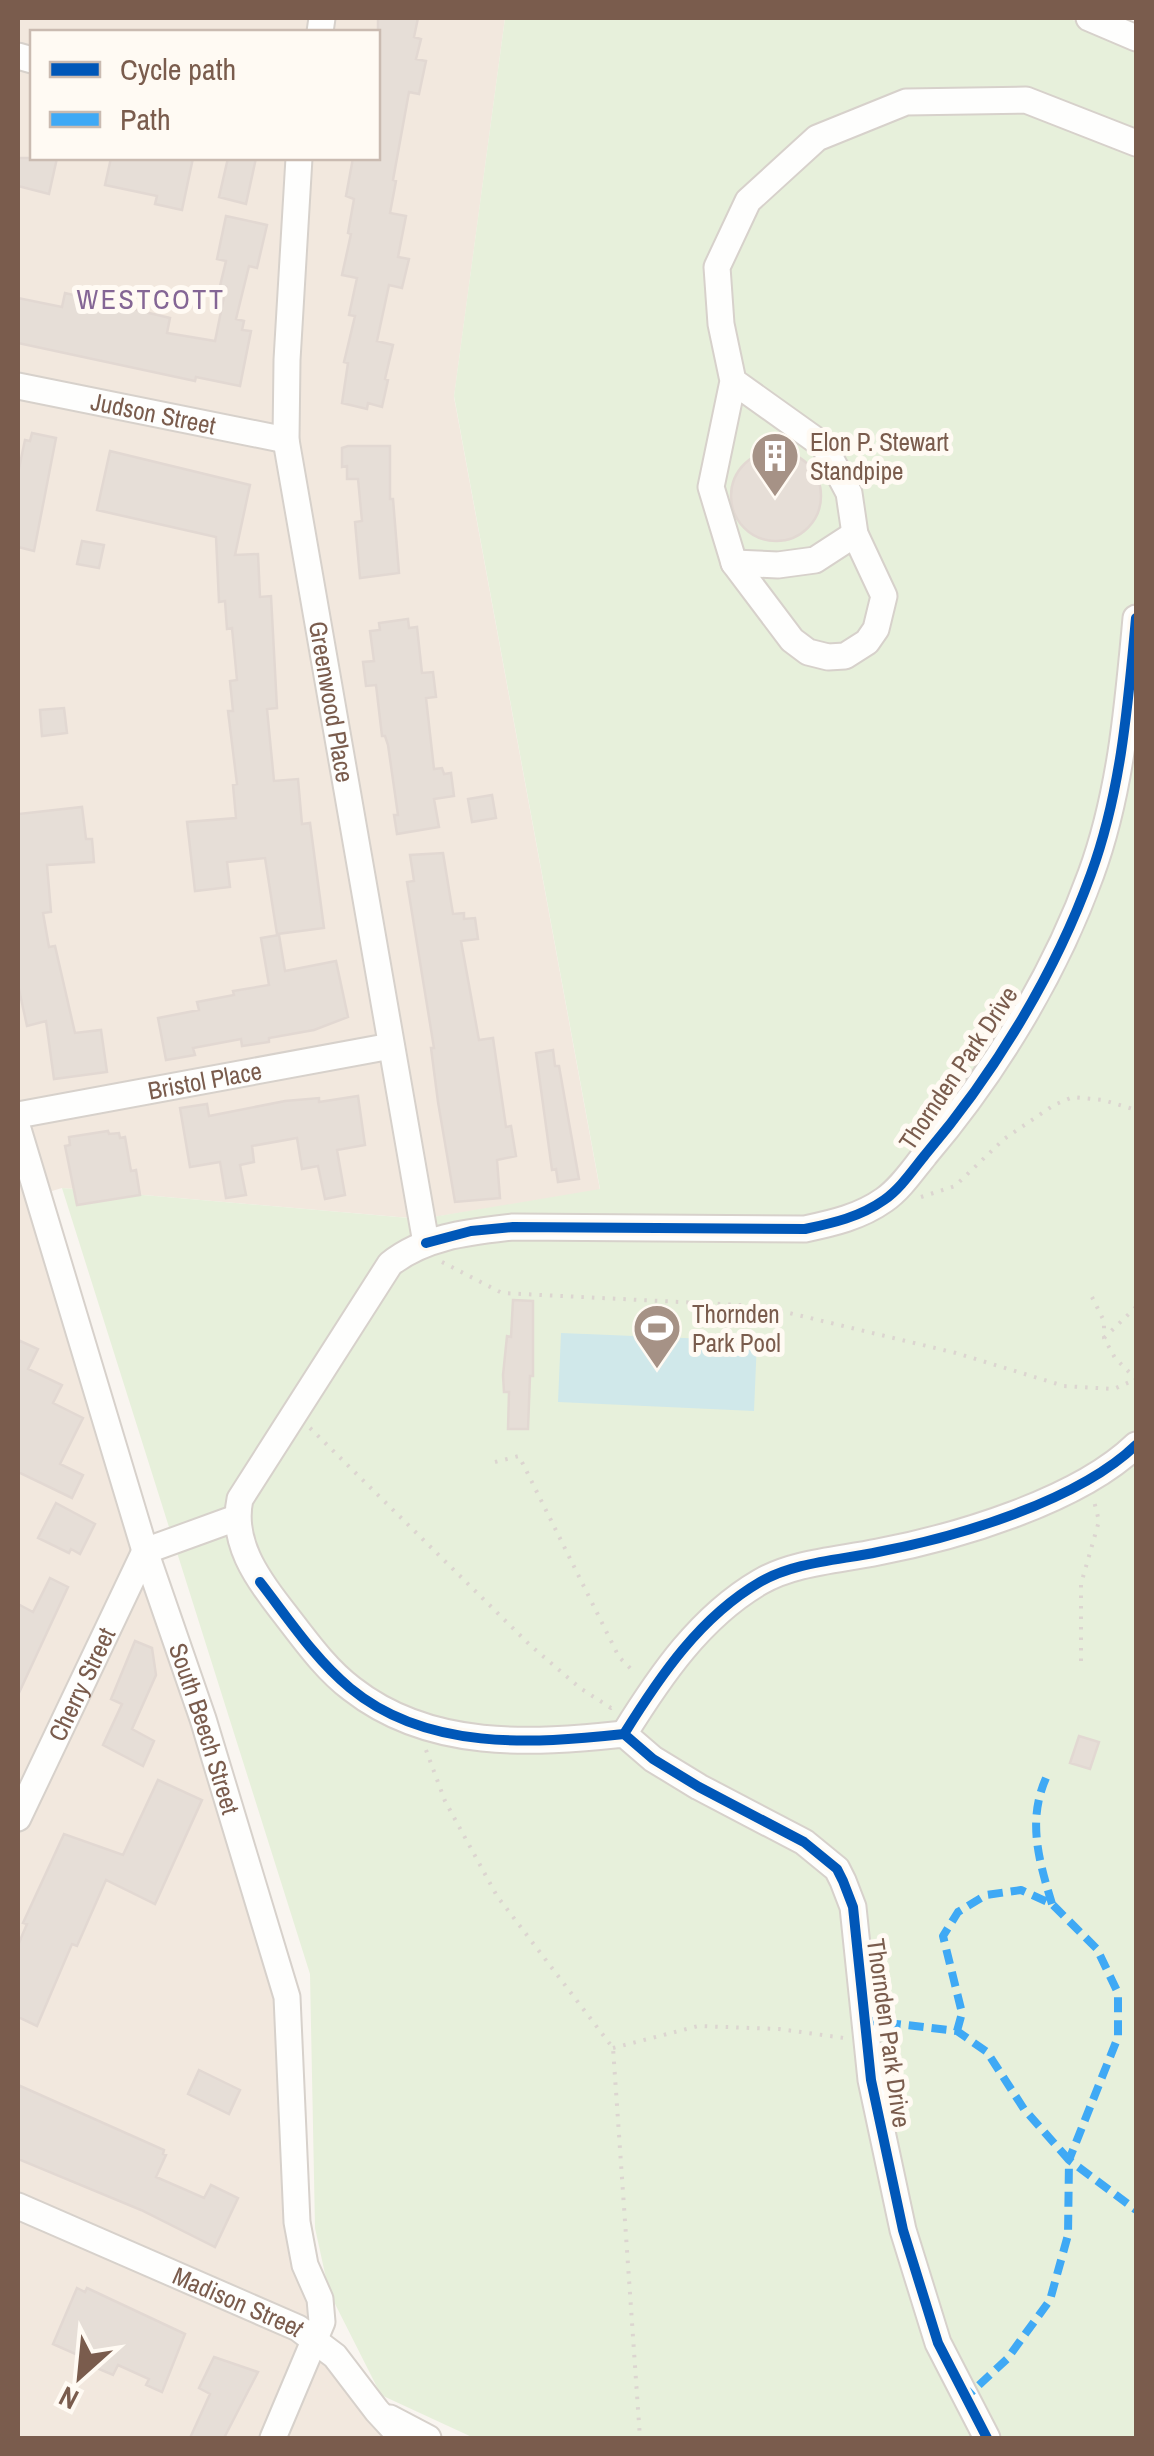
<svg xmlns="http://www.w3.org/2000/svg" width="1154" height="2456" viewBox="0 0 1154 2456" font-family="'Archivo Narrow',sans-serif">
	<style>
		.residential { fill: #f2e8de; fill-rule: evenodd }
		.green { fill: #e7f0db }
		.water { fill: #d0e8ea }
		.building { fill: #e6ded7; stroke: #e2d8d2; stroke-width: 2.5 }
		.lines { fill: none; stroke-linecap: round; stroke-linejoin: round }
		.minor-casing { stroke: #d7d1cb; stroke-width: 29 }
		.path { stroke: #dcd5d0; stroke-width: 4; stroke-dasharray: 2.5 8; stroke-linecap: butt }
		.minor { stroke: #fefefd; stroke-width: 25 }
		.quiet { stroke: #3fa9f5; stroke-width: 8; stroke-dasharray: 15 8; stroke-linecap: butt }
		.cycleway-casing { stroke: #fffaf3; stroke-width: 16 }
		.cycleway { stroke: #0057b8; stroke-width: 10 }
		.labels { text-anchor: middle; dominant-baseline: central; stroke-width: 10; stroke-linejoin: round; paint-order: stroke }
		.street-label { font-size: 25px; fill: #7a5c4d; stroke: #fffaf3 }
		.poi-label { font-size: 25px; fill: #7a5c4d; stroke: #fffaf3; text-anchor: start }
		.neighbourhood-label { font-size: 28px; letter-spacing: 2.5px; fill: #846695; stroke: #fffaf3 }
	</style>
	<rect width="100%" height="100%" fill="#f9f5f0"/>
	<path class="residential" d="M18,18H505L454,397L600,1190L422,1219L62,1188L39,1195L287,1997L317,2341L377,2411L428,2438H18ZM32,32H378V158H32Z"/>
	<path class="green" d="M505,18H1068L1136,47V2438H474L381,2395L329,2292L315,2228L310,1974L62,1188L421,1219L600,1189L454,396Z"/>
	<path class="water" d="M561,1333L757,1341L754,1411L558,1402Z"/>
	<path class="building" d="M378,18H418L414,37L421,39L416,59L426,61L419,94L409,92L393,180L396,181L390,213L406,216L398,257L409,259L402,288L389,285L377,341L393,345L385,379L388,380L382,407L368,403L367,409L342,403L348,363L344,362L355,316L349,315L357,278L342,275L351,234L348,233L354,199L346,196L353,158H378Z
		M18,158H57L49,194L18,186Z
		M111,158H193L182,210L155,204L157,196L105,185Z
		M228,158H256L246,204L219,197Z
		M226,216L267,225L257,268L249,266L236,319L244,321L242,330L251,331L240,386L196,377L195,381L18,343V298L62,307L65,293L170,318L167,333L215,341L226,287L220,286L226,261L217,259Z
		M32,433L56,438L34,551L18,547V473L25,440L30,441Z
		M348,446H390V499H393L399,573L360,578L355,522L362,521L358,479H347V466L342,467V448Z
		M110,451L250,485L235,555L258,554L260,597L271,596L277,708L267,709L274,781L298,779L302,824L310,823L324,928L277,934L265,858L227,862L230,887L195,891L187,822L236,818L233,785L237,784L228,711H233L230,681L237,680L232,628L227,629L225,601L219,602L216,537L97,510Z
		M731 496a45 45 0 1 1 90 0a45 45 0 1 1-90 0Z
		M82,541L104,545L99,568L77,564Z
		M408,619L409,628L417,627L422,673L433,672L436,697L426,698L434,769L442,768L444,774L451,773L454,796L434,799L439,827L397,834L394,815H398L388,745L385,736H382L376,685L366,686L363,662L374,661L370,631L380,630L379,623Z
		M64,708L67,733L42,736L40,710Z
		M492,795L496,818L472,822L468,799Z
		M82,807L86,839H92L94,862L47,865L51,912L43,913L49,947L55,946L75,1033L101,1030L107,1072L54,1079L46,1021L27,1026L18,985V814Z
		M443,853L453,914L464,913V919L475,918L478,939L461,941L479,1040L493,1038L506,1127L511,1126L516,1156L497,1160L500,1198L455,1202L438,1102L431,1048H434L407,882L414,881L410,855Z
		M279,935L285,971L336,961L348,1017L314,1030L269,1038V1042L242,1046L241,1039L193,1048L195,1055L166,1060L158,1018L199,1010L197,1002L234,995L233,991L269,985L261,938Z
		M553,1050L555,1066H559L579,1179L558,1182L556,1169L552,1170L536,1053Z
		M358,1096L365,1145L337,1150L345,1195L325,1199L318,1166L302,1169L297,1138L252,1146L254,1162L240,1165L246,1195L226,1198L220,1162L190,1167L180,1108L207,1104L209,1116L285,1101L319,1098V1102Z
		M108,1131L109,1134L119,1133L120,1138L125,1137L131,1171L136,1170L140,1195L77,1205L65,1146L70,1145L69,1137Z
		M513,1300L533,1301V1376H530L528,1429H508L509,1392H504L503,1375L507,1336L511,1337Z
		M18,1340L38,1349L28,1369L62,1385L53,1403L83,1418L60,1464L83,1475L72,1498L18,1472Z
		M56,1503L95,1524L80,1554L71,1549L69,1553L38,1538Z
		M50,1578L68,1587L18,1695V1604L33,1612Z
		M135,1641L152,1648L156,1675L132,1729L154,1741L143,1766L103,1745L122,1704L111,1699Z
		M1079,1736L1099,1742L1090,1769L1070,1763Z
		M158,1780L202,1800L155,1904L106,1880L77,1946L72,1944L37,2026L18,2017V1945L27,1924L23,1923L64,1834L123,1855Z
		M199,2070L240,2090L229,2114L188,2094Z
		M18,2085L164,2150L163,2154L166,2155L156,2177L204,2198L211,2185L238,2198L215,2247L141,2210L18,2159Z
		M77,2288L85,2292L87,2288L185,2334L162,2392L146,2385L149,2379L118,2365L113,2375L85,2363L87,2359L53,2344Z
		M214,2357L258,2372L224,2438H190L210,2394L199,2388Z"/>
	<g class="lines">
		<g class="minor-casing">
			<g id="minor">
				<path d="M1089,18L1136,38"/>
				<path d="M320,32L322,18"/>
				<path d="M18,56L32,60"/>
				<path id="s1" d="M299,158L287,360L286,440L426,1243"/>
				<path d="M733,381L824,446L849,493L855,534L884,596L876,629L867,642L845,656L828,657L808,652L792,640L734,563L711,487L733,381L721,324L717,267L748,201L817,138L906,102L1026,100L1136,143"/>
				<path id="s2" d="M18,386L286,440"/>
				<path d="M734,563L778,565L815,560L855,534"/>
				<path id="s3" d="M18,1115L391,1046"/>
				<path id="s4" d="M18,1129L145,1551L203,1719L287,1997L297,2222L305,2265L320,2299L322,2322L273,2438"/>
				<path d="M624,1734C660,1676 700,1617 760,1582C794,1562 840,1560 878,1552C957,1537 1078,1501 1136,1445"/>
				<path id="s5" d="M18,1818L145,1551L236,1518"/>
				<path id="s6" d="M18,2206L298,2328L335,2356L377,2411L402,2438"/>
				<path d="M390,2418L428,2438"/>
				<path d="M987,2438L938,2343L903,2230L871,2080L853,1907L843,1881L837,1869L804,1842L699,1787L653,1759L624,1734C531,1744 430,1750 352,1689C324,1668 303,1637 281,1609C256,1577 231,1541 240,1499L390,1264C425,1236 470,1232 513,1227L805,1229C833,1223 860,1217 884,1200C900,1189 912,1171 925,1155C994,1074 1055,974 1091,874C1121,792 1128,704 1136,618"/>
			</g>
		</g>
		<path class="path" d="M921,1197L955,1186L1004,1139L1054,1105L1073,1097L1103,1100L1136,1110
			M442,1262L502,1293L760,1306L956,1353L1064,1386L1114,1389L1136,1379
			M1092,1297L1104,1321V1338L1115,1358L1136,1379
			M1104,1338L1136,1307
			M310,1428L530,1645L580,1688L611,1708L614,1706
			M495,1462L519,1456L619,1657L635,1673
			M1081,1661V1584L1099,1521L1094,1501
			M426,1750L445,1801L497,1896L613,2048L640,2438
			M613,2048L698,2026L779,2029L844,2038"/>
		<use href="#minor" class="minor"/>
		<path class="quiet" d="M1046,1778C1027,1821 1039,1861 1052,1904
			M863,2020L957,2031L987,2052L1024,2109L1069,2160L1068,2235L1050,2300L1007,2359L964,2399
			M957,2031L962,2013L943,1936L958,1912L986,1895L1021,1890L1052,1904L1097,1949L1118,1993V2037L1069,2160L1136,2210"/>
		<g class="cycleway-casing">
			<path id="cycleway" d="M426,1243L471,1231L513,1227L805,1229C833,1223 860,1217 884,1200C900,1189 912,1171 925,1155C994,1074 1055,974 1091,874C1121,792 1128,704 1136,618
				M260,1582C288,1618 314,1658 350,1688C426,1751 532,1744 624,1734L653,1759L699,1787L804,1842L837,1869L843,1881L853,1907L871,2080L903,2230L938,2343L987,2438
				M624,1734C660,1676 700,1617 760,1582C794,1562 840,1560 878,1552C957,1537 1078,1501 1136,1445"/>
		</g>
		<use href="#cycleway" class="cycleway"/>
	</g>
	<defs>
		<g id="building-pin" transform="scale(2.5)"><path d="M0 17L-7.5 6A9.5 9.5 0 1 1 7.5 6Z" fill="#a69286" stroke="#fffaf3"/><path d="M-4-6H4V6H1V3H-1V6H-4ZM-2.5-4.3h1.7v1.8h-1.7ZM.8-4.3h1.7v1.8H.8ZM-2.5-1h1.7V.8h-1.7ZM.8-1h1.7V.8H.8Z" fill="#fff"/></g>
		<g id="stadium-pin" transform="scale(2.5)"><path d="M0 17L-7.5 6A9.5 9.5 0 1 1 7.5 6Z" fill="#a69286" stroke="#fffaf3"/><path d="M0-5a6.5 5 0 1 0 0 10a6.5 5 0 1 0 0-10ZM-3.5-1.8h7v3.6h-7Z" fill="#fff"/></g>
	</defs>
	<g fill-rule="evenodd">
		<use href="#building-pin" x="775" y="456"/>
		<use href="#stadium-pin" x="657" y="1328"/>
	</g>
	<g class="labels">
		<g class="street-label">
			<text stroke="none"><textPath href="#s2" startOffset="138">Judson Street</textPath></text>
			<text stroke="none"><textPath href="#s1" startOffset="548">Greenwood Place</textPath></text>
			<text transform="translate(958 1068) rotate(-56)">Thornden Park Drive</text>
			<text stroke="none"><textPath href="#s3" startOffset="190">Bristol Place</textPath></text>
			<text stroke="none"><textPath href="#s5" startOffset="148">Cherry Street</textPath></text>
			<text stroke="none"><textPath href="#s4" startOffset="628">South Beech Street</textPath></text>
			<text transform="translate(889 2033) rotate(82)">Thornden Park Drive</text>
			<text stroke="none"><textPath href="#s6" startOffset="240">Madison Street</textPath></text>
		</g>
		<g class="poi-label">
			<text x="810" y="442">Elon P. Stewart<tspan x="810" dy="29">Standpipe</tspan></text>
			<text x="692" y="1314">Thornden<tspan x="692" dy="29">Park Pool</tspan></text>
		</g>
		<g class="neighbourhood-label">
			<text x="151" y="299">WESTCOTT</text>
		</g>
	</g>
	<rect width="1154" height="2456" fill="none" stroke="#7a5c4d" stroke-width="40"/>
	<rect x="30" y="30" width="350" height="130" fill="#fffaf3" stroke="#cabbb1" stroke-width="2.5"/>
	<rect x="50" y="62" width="50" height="15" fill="#0057b8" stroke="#cabbb1" stroke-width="2.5"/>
	<text x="120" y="80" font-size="30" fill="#7a5c4d">Cycle path</text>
	<rect x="50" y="112" width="50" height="15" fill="#3fa9f5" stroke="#cabbb1" stroke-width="2.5"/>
	<text x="120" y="130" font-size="30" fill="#7a5c4d">Path</text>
	<g transform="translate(80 2376) rotate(207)" stroke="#fffaf3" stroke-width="8" paint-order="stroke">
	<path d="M0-8L18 38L0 25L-18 38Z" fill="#7a5c4d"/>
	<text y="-15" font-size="28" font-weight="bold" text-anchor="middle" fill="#7a5c4d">N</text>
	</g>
</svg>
